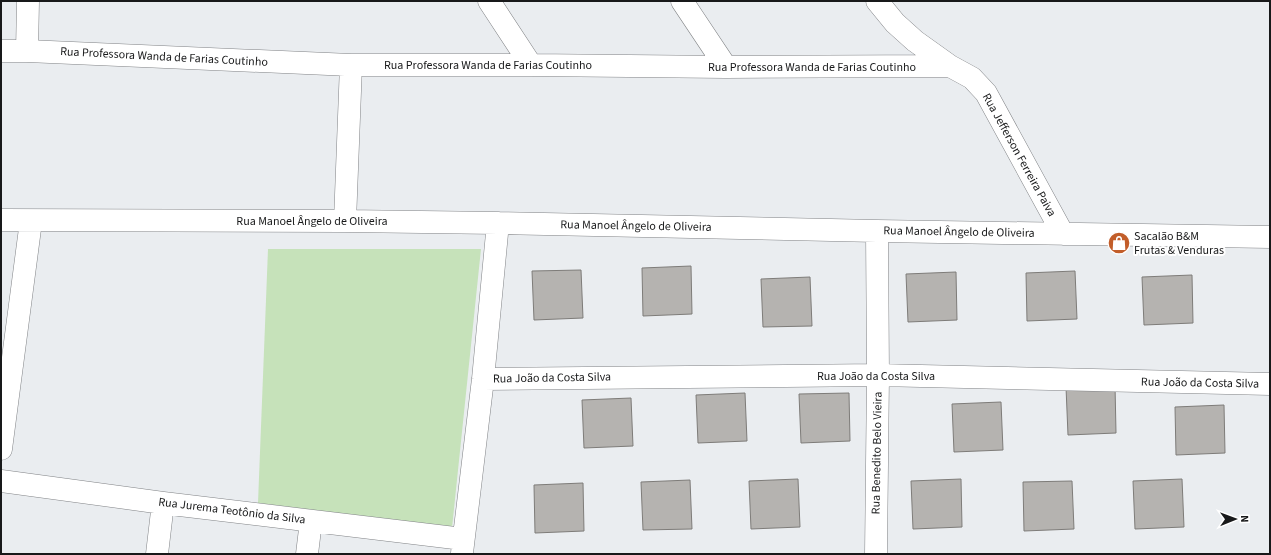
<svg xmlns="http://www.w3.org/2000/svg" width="1271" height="555" viewBox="0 0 1271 555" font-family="'Source Sans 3',sans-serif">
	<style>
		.green { fill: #c6e2ba }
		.building { fill: #b5b3b0; stroke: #7e7c79 }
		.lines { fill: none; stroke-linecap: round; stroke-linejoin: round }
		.minor-casing { stroke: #818386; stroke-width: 23 }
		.minor { stroke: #fff; stroke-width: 22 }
		.labels { text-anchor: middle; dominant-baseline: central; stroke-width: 4; stroke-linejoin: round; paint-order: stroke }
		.street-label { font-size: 12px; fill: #18191a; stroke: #fff }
		.poi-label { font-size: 12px; fill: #18191a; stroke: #fff; text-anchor: start }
	</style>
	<rect width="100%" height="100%" fill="#eaedf0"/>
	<path class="green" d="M268,249H481L452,528L258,503Z"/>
	<path class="building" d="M691,266L692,314L643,316L642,268Z
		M581,270L583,318L534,320L532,271Z
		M1075,271L1077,319L1027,321L1026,273Z
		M956,272L957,320L908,322L906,274Z
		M1192,275L1193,323L1144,325L1142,277Z
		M810,277L812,326L763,327L761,279Z
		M1115,385L1116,433L1068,435L1066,387Z
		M745,393L747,441L698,443L696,395Z
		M849,393L850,441L801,443L799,394Z
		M631,398L633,446L584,448L582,400Z
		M1001,402L1003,450L954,452L952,404Z
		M1224,405L1225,453L1176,455L1175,407Z
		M798,479L800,527L751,529L749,481Z
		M961,479L962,527L913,529L911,481Z
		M1182,479L1184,527L1135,529L1133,481Z
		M690,480L692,529L643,530L641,482Z
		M1072,481L1074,529L1024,531L1023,482Z
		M583,483L584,531L535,533L534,485Z"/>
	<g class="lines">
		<g class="minor-casing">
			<path id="minor" d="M489,1L531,65
				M682,1L726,67
				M877,1L895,23L915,41L950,66
				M1,51H27L351,65H531L726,67L950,66L972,78L986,93L1063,234
				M27,51L28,1
				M1,220L345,221L498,223L877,231L1270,237
				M345,221L351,65
				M483,379L878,375L1270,384
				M1,449L31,221
				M1,481L163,503L463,539
				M462,553L483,379L498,223
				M157,554L163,503
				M307,554L311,521
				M876,554L878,375L877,231"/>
		</g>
		<use href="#minor" class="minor"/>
	</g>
	<defs>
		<g id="shop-disc" transform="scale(1.15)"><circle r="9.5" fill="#c25d29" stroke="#fff"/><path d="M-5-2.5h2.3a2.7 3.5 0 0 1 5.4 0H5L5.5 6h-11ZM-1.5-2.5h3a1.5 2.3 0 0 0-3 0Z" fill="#fff"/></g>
	</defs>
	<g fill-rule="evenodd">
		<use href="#shop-disc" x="1119" y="243"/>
	</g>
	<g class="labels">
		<g class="street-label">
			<text transform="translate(164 57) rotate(3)">Rua Professora Wanda de Farias Coutinho</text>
			<text x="488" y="65">Rua Professora Wanda de Farias Coutinho</text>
			<text x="812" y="67">Rua Professora Wanda de Farias Coutinho</text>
			<text transform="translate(1019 155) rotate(61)">Rua Jefferson Ferreira Paiva</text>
			<text x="312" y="221">Rua Manoel Ângelo de Oliveira</text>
			<text transform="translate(636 226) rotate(1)">Rua Manoel Ângelo de Oliveira</text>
			<text transform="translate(959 232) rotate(1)">Rua Manoel Ângelo de Oliveira</text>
			<text x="876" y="376">Rua João da Costa Silva</text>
			<text transform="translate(552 378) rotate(-1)">Rua João da Costa Silva</text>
			<text transform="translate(1200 383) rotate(1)">Rua João da Costa Silva</text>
			<text transform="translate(877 453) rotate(-89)">Rua Benedito Belo Vieira</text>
			<text transform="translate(232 511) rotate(7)">Rua Jurema Teotônio da Silva</text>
		</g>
		<g class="poi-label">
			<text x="1134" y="236">Sacalão B&amp;M<tspan x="1134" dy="14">Frutas &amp; Venduras</tspan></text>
		</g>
	</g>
	<rect width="1271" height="555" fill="none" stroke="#18191a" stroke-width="4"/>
	<g transform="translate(1235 519) rotate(89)" stroke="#ffffff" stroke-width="3" paint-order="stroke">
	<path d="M0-3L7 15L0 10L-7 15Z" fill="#18191a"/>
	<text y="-6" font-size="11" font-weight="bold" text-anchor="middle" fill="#18191a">N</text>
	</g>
</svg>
